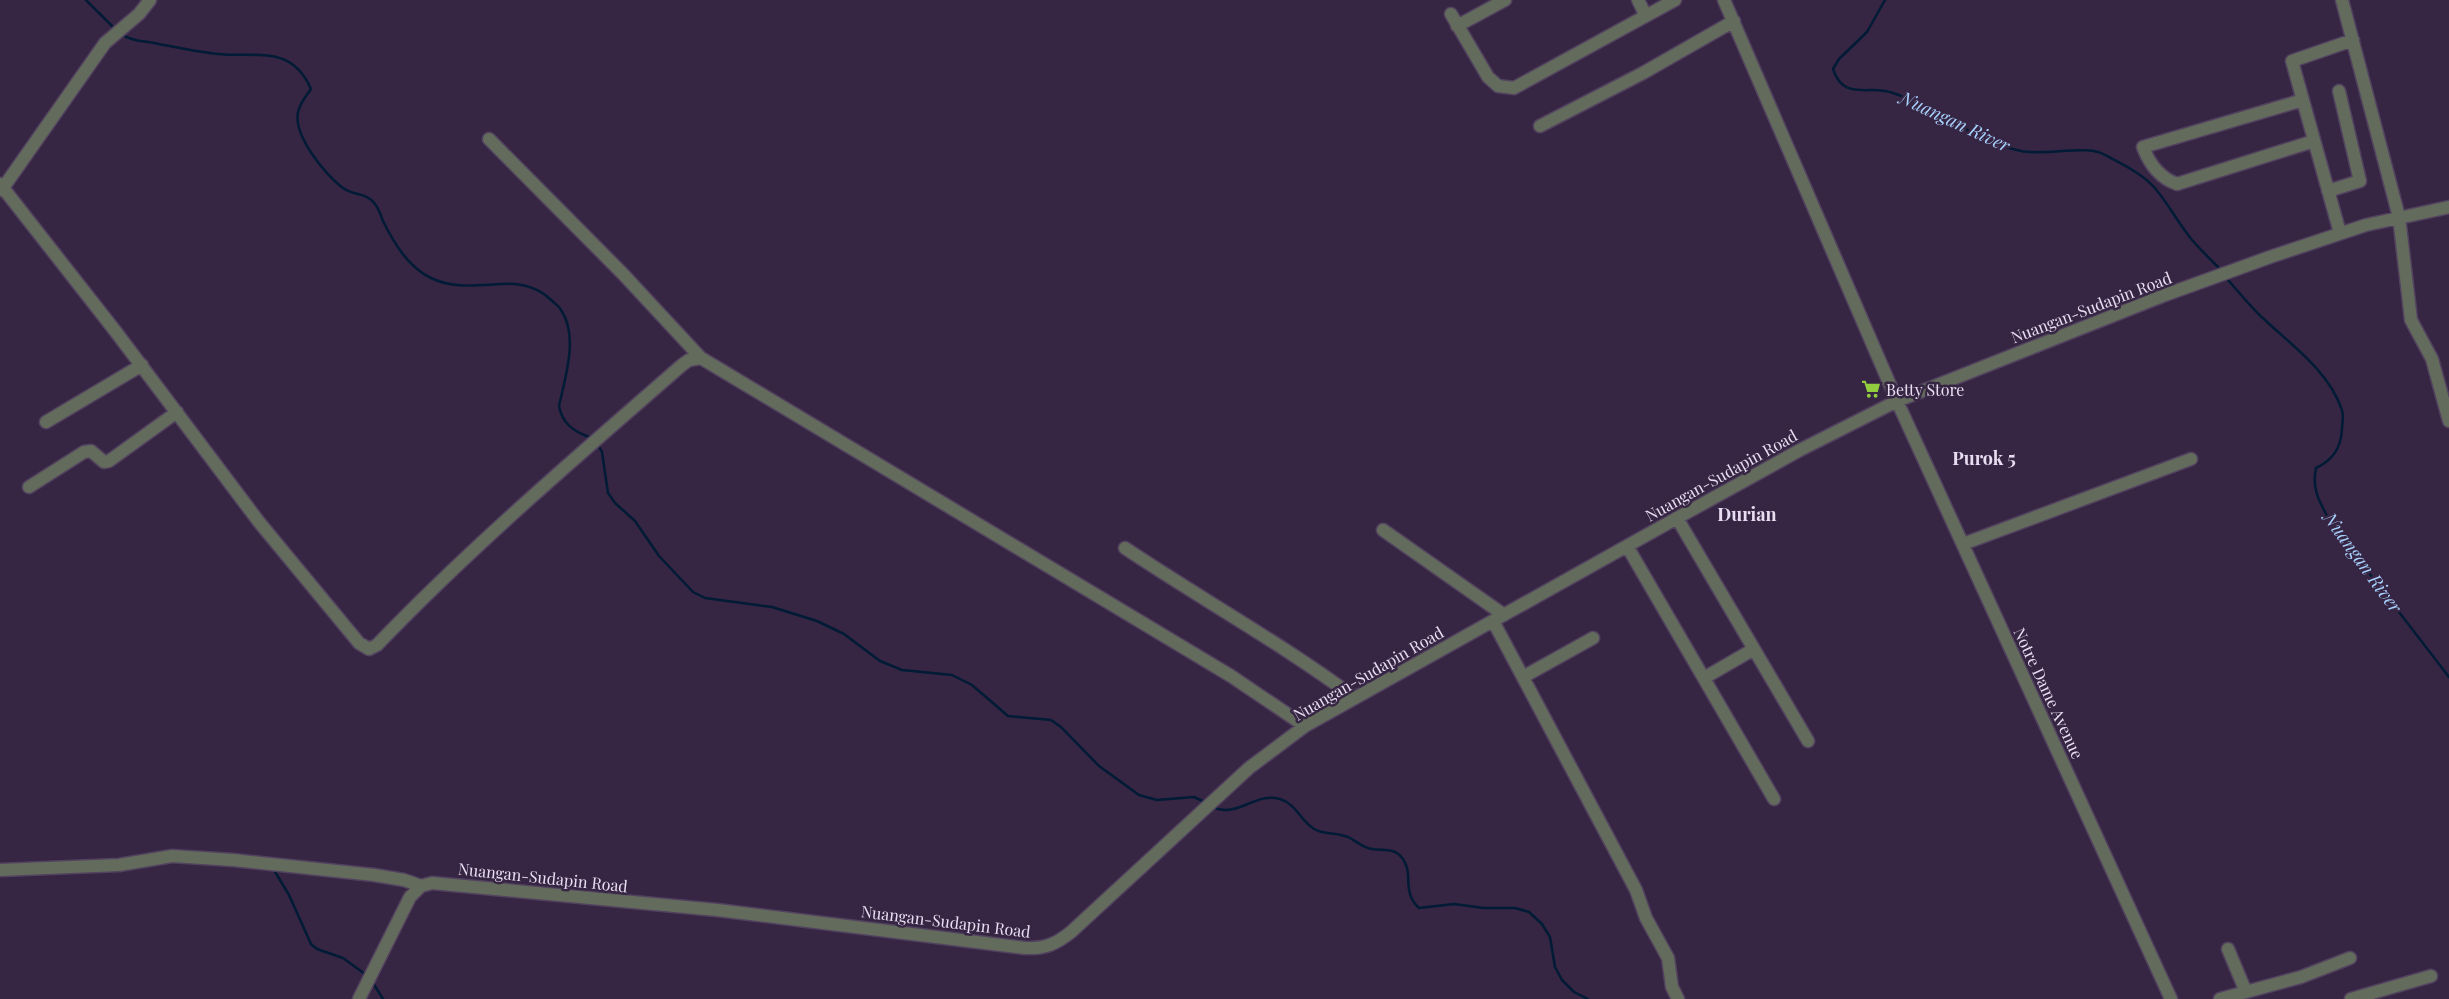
<svg xmlns="http://www.w3.org/2000/svg" width="2449" height="999" viewBox="0 0 2449 999" font-family="'Playfair Display',serif">
	<style>
		.lines { fill: none; stroke-linecap: round; stroke-linejoin: round }
		.stream { stroke: #001b36; stroke-width: 2.5 }
		.minor-casing { stroke: #52425f; stroke-width: 15 }
		.minor { stroke: #636b5c; stroke-width: 12 }
		.labels { text-anchor: middle; dominant-baseline: central; stroke-width: 5; stroke-linejoin: round; paint-order: stroke }
		.street-label { font-size: 16px; fill: #e8ddf1; stroke: #362543 }
		.poi-label { font-size: 16px; fill: #e8ddf1; stroke: #362543; text-anchor: start }
		.water-label { font-size: 18px; font-style: italic; fill: #a8d2fe; stroke: #362543 }
		.neighbourhood-label { font-size: 18px; font-weight: bold; fill: #e8ddf1; stroke: #362543 }
	</style>
	<rect width="100%" height="100%" fill="#362543"/>
	<g class="lines">
		<path class="stream" d="M86,0L114,28
			M1885,0L1867,32L1839,59L1833,69C1844,102 1868,84 1893,93C1937,108 1974,141 2021,151C2044,156 2086,145 2103,154C2120,163 2141,173 2154,187C2168,203 2178,223 2192,240C2200,249 2209,258 2218,267
			M121,34C131,41 143,41 154,43C175,47 197,52 218,54C257,58 291,44 311,89C307,95 301,102 299,109C290,132 325,175 343,188C354,196 366,192 375,204C379,209 381,216 383,221C394,243 408,267 431,278C453,289 478,285 502,284C520,283 537,287 550,299C554,303 559,306 561,310C579,336 565,378 559,406C562,423 573,431 589,437
			M2227,279C2240,293 2252,309 2266,321C2294,347 2329,372 2342,410C2344,416 2342,424 2342,429C2341,448 2333,460 2316,468C2311,491 2321,504 2332,525L2449,677
			M598,445L602,452L608,493L615,503L635,521L659,556L693,592L705,598L772,607L817,621L844,634L880,661L902,670L952,675L972,685L1008,716L1051,720L1061,727L1099,766L1139,795L1157,800L1194,797L1205,802
			M1215,808C1239,817 1255,792 1280,799C1298,804 1303,828 1322,832C1331,834 1338,833 1348,837C1356,841 1363,848 1372,849C1383,851 1395,847 1403,859C1414,875 1401,891 1419,908L1454,904L1484,908H1515L1529,912L1542,924L1550,937L1555,967L1562,980L1574,992L1588,999
			M274,870L289,895L311,944L317,949L343,958L365,974
			M373,983L383,999"/>
		<g class="minor-casing">
			<path id="minor" d="M1638,0L1646,16
				M1724,0L1897,401L2171,999
				M2342,0L2399,217L2411,320L2432,359L2449,421
				M1451,14L1488,77L1498,86L1514,88L1675,0
				M1457,26L1505,0
				M2303,100L2143,147C2149,163 2160,178 2177,184L2314,141
				M1540,126L1643,73L1734,21
				M489,139L623,274L701,358L1231,676L1305,726
				M0,184L116,332L259,522L359,643L369,649L377,645C473,545 578,456 682,365L689,360L701,358
				M0,190L3,188L105,43L139,14L150,0
				M2328,191L2360,181L2339,91
				M2340,233L2292,61L2353,40
				M46,422L142,365
				M29,487L84,452L91,451L104,462L109,461L177,412
				M1677,518L1808,741
				M1383,530L1504,615
				M1963,544L2191,459
				M1627,546L1774,799
				M1125,548C1201,599 1281,643 1355,698
				M1493,621L1636,890L1646,918L1668,958L1672,987L1678,999
				M1523,677L1593,638
				M1704,678L1754,649
				M0,870L119,865L172,856L233,860L374,875L404,880L421,886
				M2228,949L2246,992
				M359,999L410,897L421,886L432,883L717,910L1025,948C1045,949 1056,944 1071,932L1249,768L1305,726L1677,518L1800,450L1897,401L2165,295L2270,257L2366,225L2449,207
				M2220,999L2301,977L2350,958
				M2351,999L2431,976"/>
		</g>
		<use href="#minor" class="minor"/>
	</g>
	<defs>
		<g id="supermarket-bare" transform="scale(1.5)"><path d="M-6-5.5h2.5l.6 2H6L4.5 2H-2.5L-4.4-4H-6ZM-1.5 3.2a1.3 1.3 0 1 0 .1 0ZM3 3.2a1.3 1.3 0 1 0 .1 0Z" fill="#91cd3f" stroke="#362543" stroke-width="2.5" paint-order="stroke"/></g>
	</defs>
	<g fill-rule="evenodd">
		<use href="#supermarket-bare" x="1871" y="389"/>
	</g>
	<g class="labels">
		<g class="street-label">
			<text transform="translate(2091 307) rotate(-21)">Nuangan-Sudapin Road</text>
			<text transform="translate(1721 475) rotate(-29)">Nuangan-Sudapin Road</text>
			<text transform="translate(1368 673) rotate(-30)">Nuangan-Sudapin Road</text>
			<text transform="translate(2049 693) rotate(65)">Notre Dame Avenue</text>
			<text transform="translate(543 877) rotate(6)">Nuangan-Sudapin Road</text>
			<text transform="translate(946 921) rotate(7)">Nuangan-Sudapin Road</text>
		</g>
		<g class="poi-label">
			<text x="1886" y="389">Betty Store</text>
		</g>
		<g class="water-label">
			<text transform="translate(1955 121) rotate(25)">Nuangan River</text>
			<text transform="translate(2363 562) rotate(54)">Nuangan River</text>
		</g>
		<g class="neighbourhood-label">
			<text x="1984" y="458">Purok 5</text>
			<text x="1747" y="514">Durian</text>
		</g>
	</g>
</svg>
